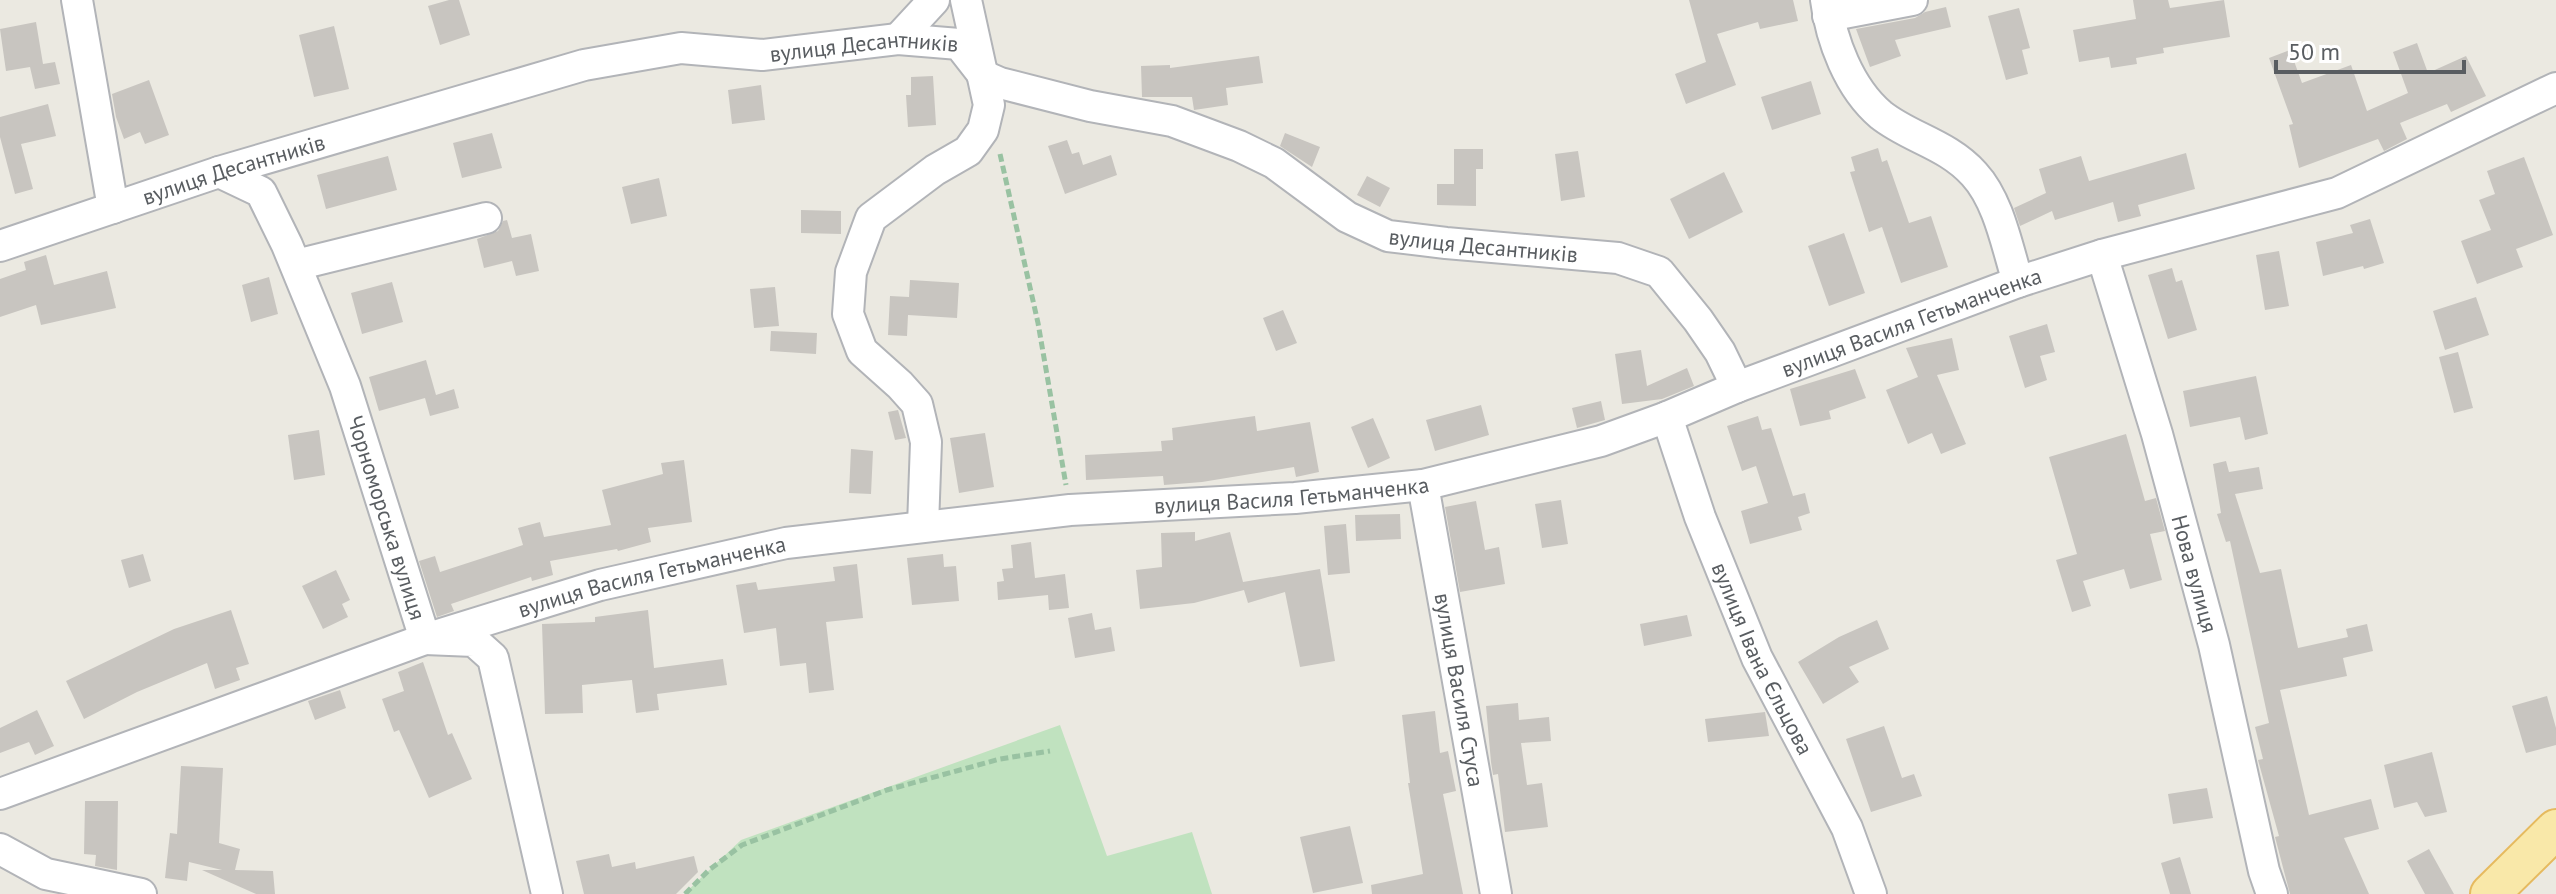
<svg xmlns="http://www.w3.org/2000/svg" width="2556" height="894" viewBox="0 0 2556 894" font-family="'PT Sans',sans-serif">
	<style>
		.green { fill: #c0e2bf }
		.building { fill: #c8c5c0 }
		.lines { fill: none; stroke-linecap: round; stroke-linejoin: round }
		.minor-casing { stroke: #b2b4b8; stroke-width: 34 }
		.major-casing { stroke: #e6ba5f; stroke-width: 42 }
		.path { stroke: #99c2a2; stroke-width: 5; stroke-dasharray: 8 4; stroke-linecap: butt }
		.minor { stroke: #fff; stroke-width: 30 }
		.major { stroke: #f9e8a9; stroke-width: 38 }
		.labels { text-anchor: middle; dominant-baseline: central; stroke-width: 6; stroke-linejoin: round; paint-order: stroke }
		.street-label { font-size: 22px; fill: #595d61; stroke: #fff }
	</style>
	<rect width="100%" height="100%" fill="#ebe9e1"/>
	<path class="green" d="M1060,725L1107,856L1192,832L1212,894H684L741,840Z"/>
	<path class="building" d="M449,0H459L470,35L440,45L428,6Z
		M1689,0H1793L1798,21L1760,29L1758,22L1717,34L1736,85L1686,104L1675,74L1706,62Z
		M2133,0H2168L2170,8L2224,0L2230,37L2163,48L2164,53L2136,58L2137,64L2111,68L2109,57L2079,62L2073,30L2136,19Z
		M1946,7L1951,27L1895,40L1901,56L1870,67L1856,29L1915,18L1925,12Z
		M2019,8L2030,48L2022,50L2028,74L2006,80L1988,16Z
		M36,22L43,64L55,62L60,84L35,89L30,67L6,71L0,29Z
		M334,26L349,89L314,97L299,35Z
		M2417,43L2428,73L2466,56L2486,96L2451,112L2447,104L2400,123L2407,139L2384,151L2378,139L2299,168L2289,125L2293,124L2269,58L2290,50L2302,83L2351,65L2367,111L2408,93L2393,52Z
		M1259,56L1263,83L1226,88L1228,105L1194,110L1192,97H1142L1141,66L1170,65V68Z
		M933,76L936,125L908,127L906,95H911V77Z
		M149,80L169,135L145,144L140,132L124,139L116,117L112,94Z
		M1811,81L1821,114L1772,130L1761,97Z
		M761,85L765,120L732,124L728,90Z
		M48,104L56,136L21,144L33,189L15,194L0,137V117Z
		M492,133L502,168L462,178L453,143Z
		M1285,133L1320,147L1312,167L1280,146Z
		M1067,140L1072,154L1079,152L1083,165L1111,155L1117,175L1065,194L1048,146Z
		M1878,148L1882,162L1887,160L1909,223L1931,216L1948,267L1901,283L1882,227L1869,232L1850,172L1855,171L1851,157Z
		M1454,149H1483V169H1476V206L1437,205V184H1454Z
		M1578,151L1585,197L1561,201L1555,154Z
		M2186,153L2195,189L2138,205L2141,216L2118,222L2113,202L2055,220L2052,211L2020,226L2014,208L2046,193L2039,169L2081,156L2089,181Z
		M388,156L397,190L326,209L317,175Z
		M2524,157L2553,235L2516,249L2523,267L2477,284L2461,241L2491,230L2479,200L2495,194L2487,171Z
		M1724,172L1743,212L1689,239L1670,199Z
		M1367,176L1390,188L1380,207L1357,195Z
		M659,178L667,216L631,224L622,187Z
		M801,210L841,211V234L801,233Z
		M2370,219L2384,263L2364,269L2363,266L2323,276L2316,242L2353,233L2350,225Z
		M507,220L512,238L531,234L539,271L516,276L512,261L484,268L477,239L498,231L503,221Z
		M1844,233L1865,293L1829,306L1808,246Z
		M2279,251L2289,306L2265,310L2256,255Z
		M46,255L54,285L107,271L116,308L41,325L36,305L0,317V279L26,270L24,262Z
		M2172,268L2176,282L2182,280L2197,330L2168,339L2148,275Z
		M269,277L278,314L251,322L242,285Z
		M910,280L959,283L957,318L908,315L907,336L888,335L890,296L909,297Z
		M392,282L403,322L362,334L351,293Z
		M775,287L779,326L754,328L750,289Z
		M2476,297L2489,335L2445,350L2433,311Z
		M1283,310L1297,343L1276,351L1263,318Z
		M2047,324L2055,352L2040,356L2047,380L2025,388L2009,336Z
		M771,331L817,333L816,354L770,351Z
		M1952,338L1959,370L1937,375L1966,444L1941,454L1932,433L1908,444L1886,390L1918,377L1906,348Z
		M1641,350L1647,386L1687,368L1694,386L1662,399L1622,404L1615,354Z
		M2458,352L2473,408L2454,413L2439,357Z
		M426,360L436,395L454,389L459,408L430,416L425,398L379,411L369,377Z
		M1855,369L1866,398L1829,411L1831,419L1800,426L1790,389Z
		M2256,376L2268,434L2245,440L2240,417L2190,427L2183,391Z
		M1601,401L1605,420L1577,428L1572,408Z
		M1481,405L1489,435L1435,451L1426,420Z
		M898,410L906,438L895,440L888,412Z
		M1255,416L1257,431L1310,422L1319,472L1296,477L1294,467L1202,482L1164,485L1163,476L1086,480L1085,455L1162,451L1161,441L1173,440L1172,428Z
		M1758,416L1762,430L1771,428L1793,496L1805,493L1810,513L1798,517L1802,530L1750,544L1741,511L1768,503L1756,466L1742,471L1727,426Z
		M1373,418L1390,458L1368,468L1351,427Z
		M319,430L325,475L294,480L288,435Z
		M985,433L994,487L959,493L950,438Z
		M2126,434L2145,501L2156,498L2165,531L2150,534L2162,580L2130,589L2124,569L2083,581L2091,606L2072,612L2056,560L2077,554L2049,457Z
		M851,449L873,451L871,494L849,493Z
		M684,460L692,522L648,528L651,542L618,551L617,549L550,561L553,575L532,581L531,577L451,604L454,611L437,617L419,561L435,556L440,572L523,545L518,528L540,522L544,537L611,525L602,490L663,474L661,463Z
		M2226,461L2229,472L2259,467L2263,489L2235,494L2260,573L2281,569L2298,648L2348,637L2346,629L2367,624L2373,651L2343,658L2347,676L2280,690L2309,815L2371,799L2379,829L2344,838L2369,894H2290L2275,837L2279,836L2258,760L2263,759L2255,727L2269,723L2230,541L2226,542L2217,514L2221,513L2213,464Z
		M1561,500L1568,544L1542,548L1535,504Z
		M1476,501L1485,550L1499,547L1505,584L1460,592L1445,507Z
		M1400,514L1401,539L1356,541L1355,515Z
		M1346,524L1350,573L1328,575L1324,526Z
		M1195,532V541L1230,532L1243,582L1320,569L1335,661L1300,667L1285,592L1248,603L1244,590L1194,603L1140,609L1136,570L1162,567L1161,533Z
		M1031,542L1035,578L1065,574L1069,608L1049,610L1048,595L998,600L997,582L1004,581L1002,569L1013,568L1011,545Z
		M143,554L151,581L129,588L121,560Z
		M943,554L944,567L956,566L959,601L912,605L907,558Z
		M857,564L863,618L826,622L834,690L809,693L806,663L780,666L776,628L744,633L736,585L756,582L758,590L835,581L833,567Z
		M336,570L350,600L342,604L348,617L323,629L302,586Z
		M231,610L249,664L236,668L240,680L215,689L207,663L137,692L84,719L66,681L174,629Z
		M648,610L654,668L723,659L727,685L657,694L659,710L636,713L632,680L582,685L583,713L545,714L542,624L595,622V617Z
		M1092,613L1095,630L1111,627L1115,651L1075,658L1068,618Z
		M1687,615L1692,636L1644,646L1640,624Z
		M1877,620L1889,649L1849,667L1859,682L1823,704L1798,662L1839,637Z
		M423,662L448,735L452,733L472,779L429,798L399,730L394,732L382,699L404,691L398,672Z
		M340,690L346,708L315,720L308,701Z
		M2547,696L2556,728V745L2526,753L2512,706Z
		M1518,703L1519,720L1549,717L1551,741L1521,743L1527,785L1542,783L1548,827L1505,832L1498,774L1493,775L1491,762L1486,706Z
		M37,710L54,746L35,755L29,742L0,753V728Z
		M1435,711L1440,753L1448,751L1456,791L1443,794L1463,894H1372L1371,885L1423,874L1408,783H1410L1402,715Z
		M1765,712L1769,736L1708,742L1705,719Z
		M1884,726L1902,778L1914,774L1922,796L1871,812L1846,739Z
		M2432,752L2447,812L2425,817L2417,802L2394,808L2384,765Z
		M181,766L223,768L219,843L240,849L235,870L273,871L275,894H256L202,870H222L189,862L187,881L165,878L170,833L177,834Z
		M2207,788L2213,818L2173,824L2168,794Z
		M85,801H118L117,870L95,866L96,855L84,854Z
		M1350,826L1363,883L1313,893L1300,837Z
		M2429,849L2454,894H2425L2407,861Z
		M609,854L612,867L635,862L636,869L694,856L698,872L676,894H584L576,861Z
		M2180,857L2191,894H2170L2161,863Z"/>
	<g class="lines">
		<g class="minor-casing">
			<g id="minor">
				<path d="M77,0L113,208"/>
				<path d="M1826,0C1831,40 1849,88 1881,115C1910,138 1947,144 1974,174C1999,201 2007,247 2018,282"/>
				<path d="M1828,16L1912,0"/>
				<path d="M898,39L934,0"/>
				<path id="s1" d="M219,172L261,192L287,245L345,386L425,639L474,641L493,658L547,894"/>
				<path id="s2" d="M0,246L219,172L584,65L681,48L762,55L898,39L959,44L984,76L1000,83L1090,106L1172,121L1239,146L1274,163L1347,217L1388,236L1446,243L1618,258L1659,272L1698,320L1720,352L1737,387"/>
				<path id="s3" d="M2102,255L2157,434L2214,645L2264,871L2272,894"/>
				<path d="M296,265L486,218"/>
				<path id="s4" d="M1667,417L1700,517L1757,658L1847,828L1871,894"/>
				<path id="s5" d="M1423,485L1496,894"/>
				<path d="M923,526L926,442L917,404L900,385L862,351L848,314L851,272L871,218L935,170L968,151L983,130L989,105L966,0"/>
				<path id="s6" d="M0,794L425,639L600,585L786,543L1070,510L1295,498L1423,485L1601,441L1667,417L1737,387L2018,282L2102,255L2337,193L2556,88"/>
				<path d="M0,849L46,874L141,894"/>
			</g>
		</g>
		<g class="major-casing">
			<path id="major" d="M2490,894L2556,829"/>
		</g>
		<path class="path" d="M1000,154L1038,323L1066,485
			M685,894L709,870L742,845L887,790L1000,759L1050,751"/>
		<use href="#minor" class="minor"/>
		<use href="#major" class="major"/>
	</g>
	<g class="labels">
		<g class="street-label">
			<text stroke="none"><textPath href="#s2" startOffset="894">вулиця Десантників</textPath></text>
			<text stroke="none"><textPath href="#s2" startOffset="246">вулиця Десантників</textPath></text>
			<text stroke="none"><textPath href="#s2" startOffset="1566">вулиця Десантників</textPath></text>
			<text stroke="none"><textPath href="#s6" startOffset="1982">вулиця Василя Гетьманченка</textPath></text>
			<text stroke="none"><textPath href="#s6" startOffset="1334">вулиця Василя Гетьманченка</textPath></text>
			<text stroke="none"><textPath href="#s1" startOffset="396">Чорноморська вулиця</textPath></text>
			<text stroke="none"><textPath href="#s3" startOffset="332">Нова вулиця</textPath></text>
			<text stroke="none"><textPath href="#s6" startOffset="688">вулиця Василя Гетьманченка</textPath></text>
			<text stroke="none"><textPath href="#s4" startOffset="260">вулиця Івана Єльцова</textPath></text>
			<text stroke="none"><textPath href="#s5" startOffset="208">вулиця Василя Стуса</textPath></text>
		</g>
	</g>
	<path d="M2276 60v12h188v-12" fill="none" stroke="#595d61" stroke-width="4"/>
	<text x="2288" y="60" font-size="24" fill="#595d61" stroke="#ffffff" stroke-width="6" paint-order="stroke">50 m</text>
</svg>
